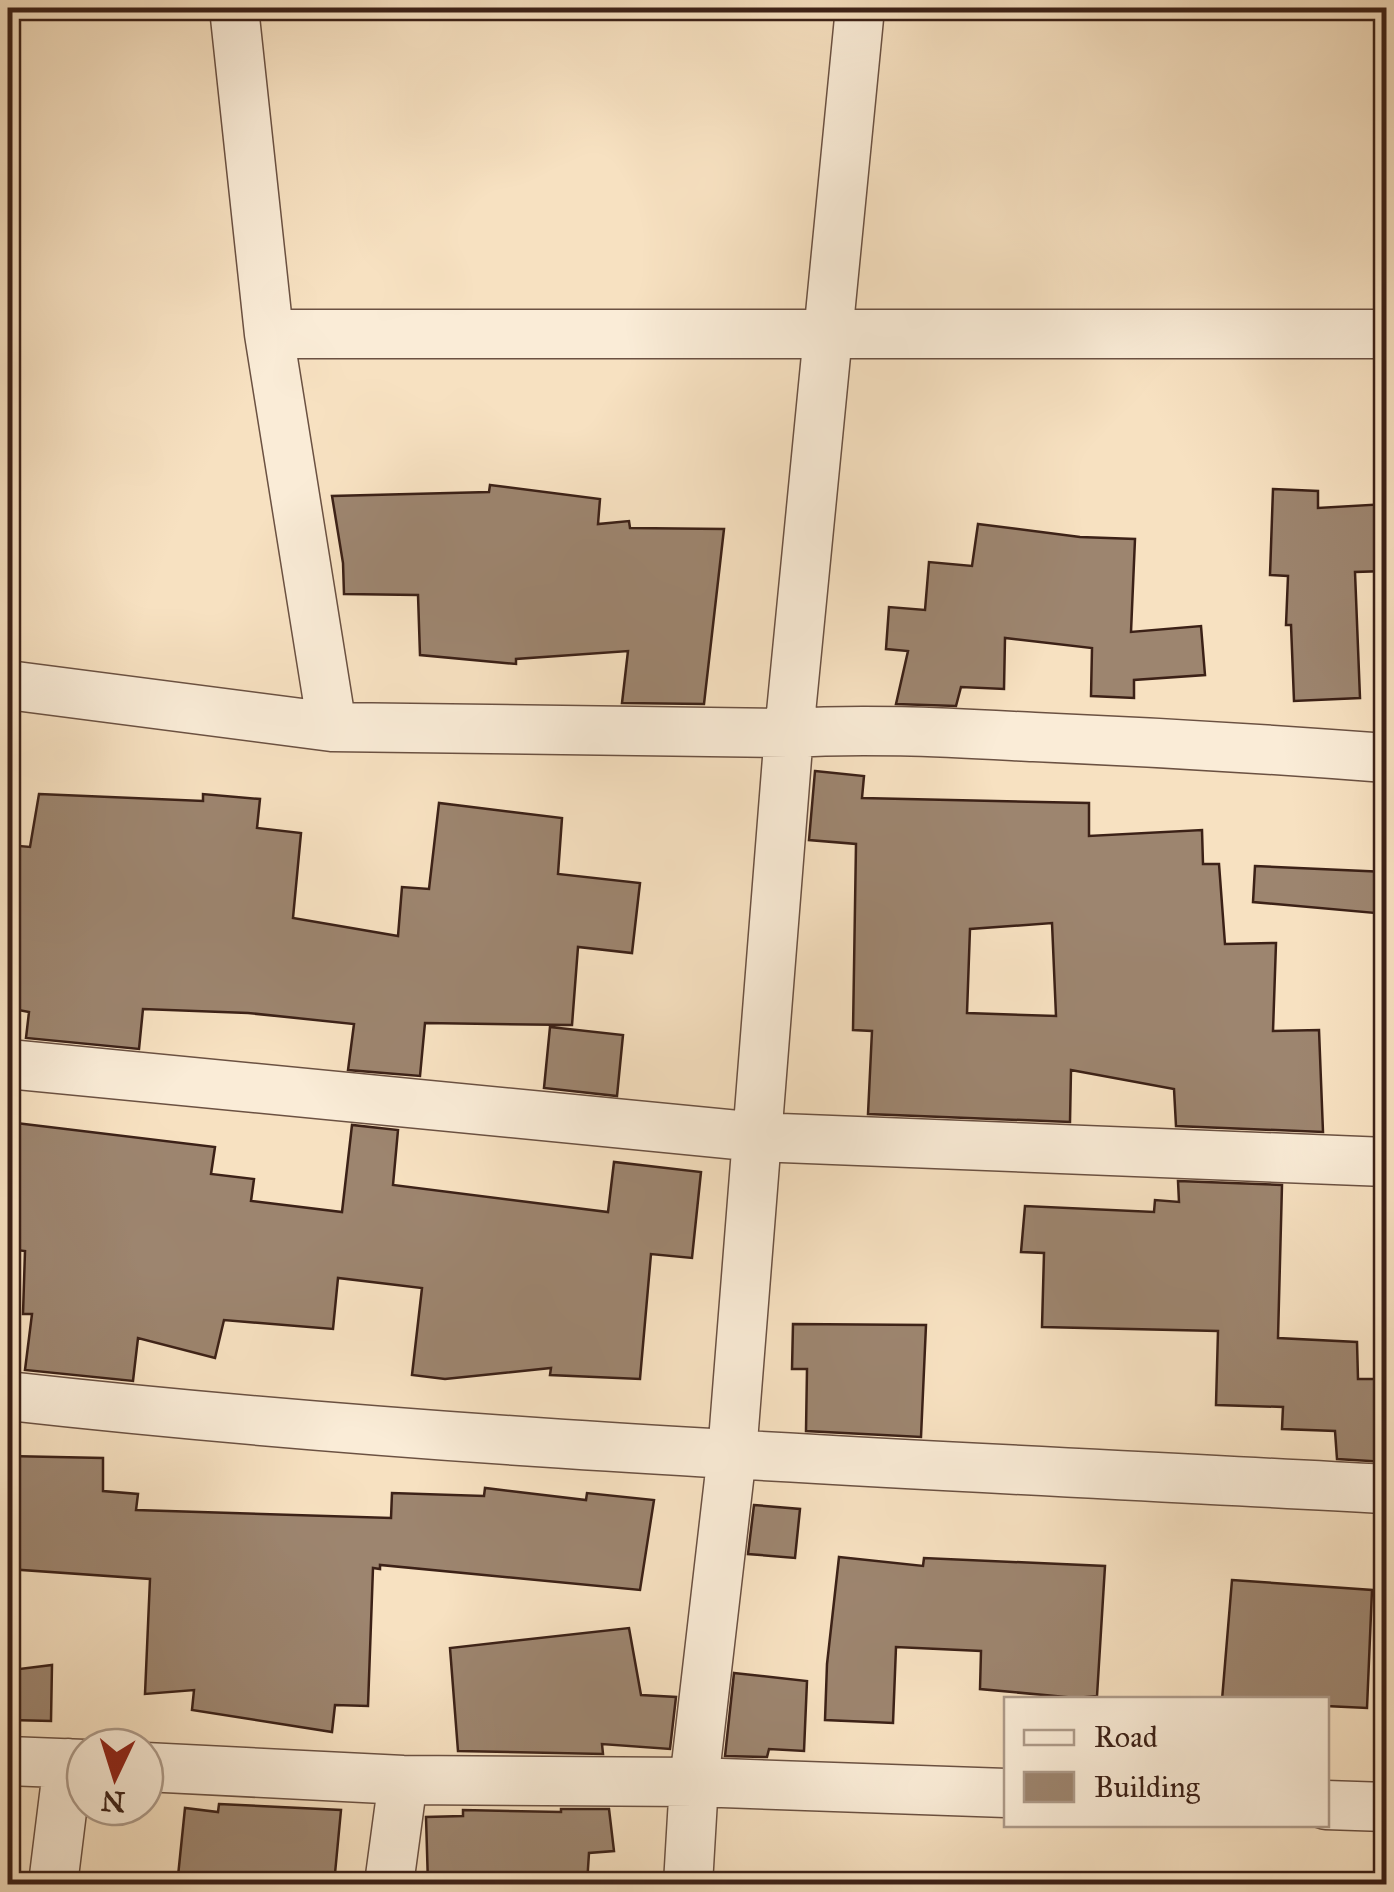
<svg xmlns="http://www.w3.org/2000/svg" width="1394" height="1892" viewBox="0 0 1394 1892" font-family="'IM FELL Great Primer',serif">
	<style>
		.building { fill: #9d856f; stroke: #3c2117; stroke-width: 2.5; fill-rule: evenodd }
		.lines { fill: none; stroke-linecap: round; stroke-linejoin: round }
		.street-casing { stroke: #6b5142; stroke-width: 51 }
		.street { stroke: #faecd7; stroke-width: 48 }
	</style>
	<rect width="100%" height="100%" fill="#f7e1c1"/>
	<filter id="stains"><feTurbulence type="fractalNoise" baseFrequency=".002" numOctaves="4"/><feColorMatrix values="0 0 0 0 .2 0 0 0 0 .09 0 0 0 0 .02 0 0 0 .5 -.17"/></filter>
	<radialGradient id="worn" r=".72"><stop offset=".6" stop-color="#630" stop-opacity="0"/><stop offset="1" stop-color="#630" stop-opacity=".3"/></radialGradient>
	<path class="building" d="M490,485L600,499L598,524L629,521L630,528L724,529L704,704L622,703L628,651L516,659V664L420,655L418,595L344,594L343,563L332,496L489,492Z
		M1273,489L1318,491V508L1386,504V571L1355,572L1360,698L1294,701L1291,625H1286L1288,576L1270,575Z
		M978,524L1080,537L1135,539L1131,632L1201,626L1205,675L1134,680V698L1091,696L1092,648L1005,638L1004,689L961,687L956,706L896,704L908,651L886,649L889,607L925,610L929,562L972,566Z
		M815,771L864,776L862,798L1089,803V836L1202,830L1203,864H1219L1225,944L1276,943L1273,1031L1319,1030L1323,1132L1176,1126L1174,1089L1071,1070L1070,1122L868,1114L872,1031L853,1030L856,844L809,840ZM1052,923L1056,1016L967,1013L970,929Z
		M39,794L203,801V794L260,799L257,828L301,833L293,918L398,936L402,887L429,889L439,803L562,818L558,874L640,883L632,953L578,947L572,1025L425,1023L420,1076L348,1070L354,1024L248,1013L143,1009L139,1049L26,1038L29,1012L8,1008V845L30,847Z
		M1255,866L1386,872V914L1253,902Z
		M550,1027L623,1035L617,1096L544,1088Z
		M16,1123L215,1147L211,1174L254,1179L251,1201L342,1212L352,1125L398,1130L393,1185L608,1212L614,1162L701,1172L692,1258L651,1254L640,1379L550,1375L551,1368L445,1379L412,1375L422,1288L338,1278L333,1329L224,1320L215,1358L138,1338L133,1381L25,1370L32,1314H23L25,1251L8,1249V1124L16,1126Z
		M1178,1181L1282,1185L1278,1338L1357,1342L1358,1379H1386V1462L1337,1459L1335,1431L1282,1429L1283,1407L1216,1405L1218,1331L1042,1327L1044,1253L1021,1252L1025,1206L1154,1212L1155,1200L1179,1202Z
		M793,1324L926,1325L921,1437L806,1431L807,1369H792Z
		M8,1456L103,1458V1491L138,1494L136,1510L391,1518L392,1493L484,1496L485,1488L586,1500L587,1493L654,1500L640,1590L380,1565V1569L373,1568L368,1706L335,1705L332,1732L192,1710L194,1690L145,1694L150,1579L8,1569Z
		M754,1505L800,1509L795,1558L748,1554Z
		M839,1557L923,1566L924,1558L1105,1566L1097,1696L1076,1698L980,1689L981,1651L896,1647L893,1723L825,1720L827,1664Z
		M1232,1580L1372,1590L1367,1708L1326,1706V1700H1222Z
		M629,1628L641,1695L676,1697L670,1749L602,1744L603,1754L458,1751L450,1648Z
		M52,1665L51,1721L10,1720L11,1670Z
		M734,1673L807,1681L804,1751L769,1749L767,1757L725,1756Z
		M219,1804L341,1810L334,1884H213L212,1879L178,1876L185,1808L218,1812Z
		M561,1809H609L614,1851L589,1853L587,1884H428L426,1817L463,1816V1810L561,1812Z"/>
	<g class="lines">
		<g class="street-casing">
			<path id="street" d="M234,8L269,334L332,727
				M269,334H1386
				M8,685L332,727L789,733C871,728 953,733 1034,737C1152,742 1269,749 1386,758
				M8,1064L758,1137L1386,1162
				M8,1396C465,1447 927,1464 1386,1489
				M8,1761L85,1764
				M145,1767L403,1780L694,1782L1006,1793
				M1326,1805L1386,1807
				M53,1884L68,1763
				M389,1884L403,1780
				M688,1884L694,1782L732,1454L789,733L860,8"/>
		</g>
		<use href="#street" class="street"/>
	</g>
	<rect width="1394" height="1892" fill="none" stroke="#f7e1c1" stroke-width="40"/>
	<rect x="10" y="10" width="1374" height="1872" fill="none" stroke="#3c2117" stroke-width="5"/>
	<rect x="20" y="20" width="1354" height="1852" fill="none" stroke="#3c2117" stroke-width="2.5"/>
	<rect x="1004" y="1697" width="325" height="130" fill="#faecd7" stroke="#ae9b8a" stroke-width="2.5"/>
	<rect x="1024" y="1730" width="50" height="15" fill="#faecd7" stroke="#ae9b8a" stroke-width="2.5"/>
	<text x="1094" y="1747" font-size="30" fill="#3c2117">Road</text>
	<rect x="1024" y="1772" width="50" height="30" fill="#9d856f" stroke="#ae9b8a" stroke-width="2.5"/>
	<text x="1094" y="1797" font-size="30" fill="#3c2117">Building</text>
	<g transform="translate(115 1777) rotate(184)"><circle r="48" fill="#faecd7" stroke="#ae9b8a" stroke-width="2.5"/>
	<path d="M0-8L18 38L0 25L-18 38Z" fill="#8f2418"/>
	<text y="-15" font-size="28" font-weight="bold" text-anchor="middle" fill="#3c2117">N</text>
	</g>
	<rect width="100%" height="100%" filter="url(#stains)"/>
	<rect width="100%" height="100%" fill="url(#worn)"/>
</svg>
